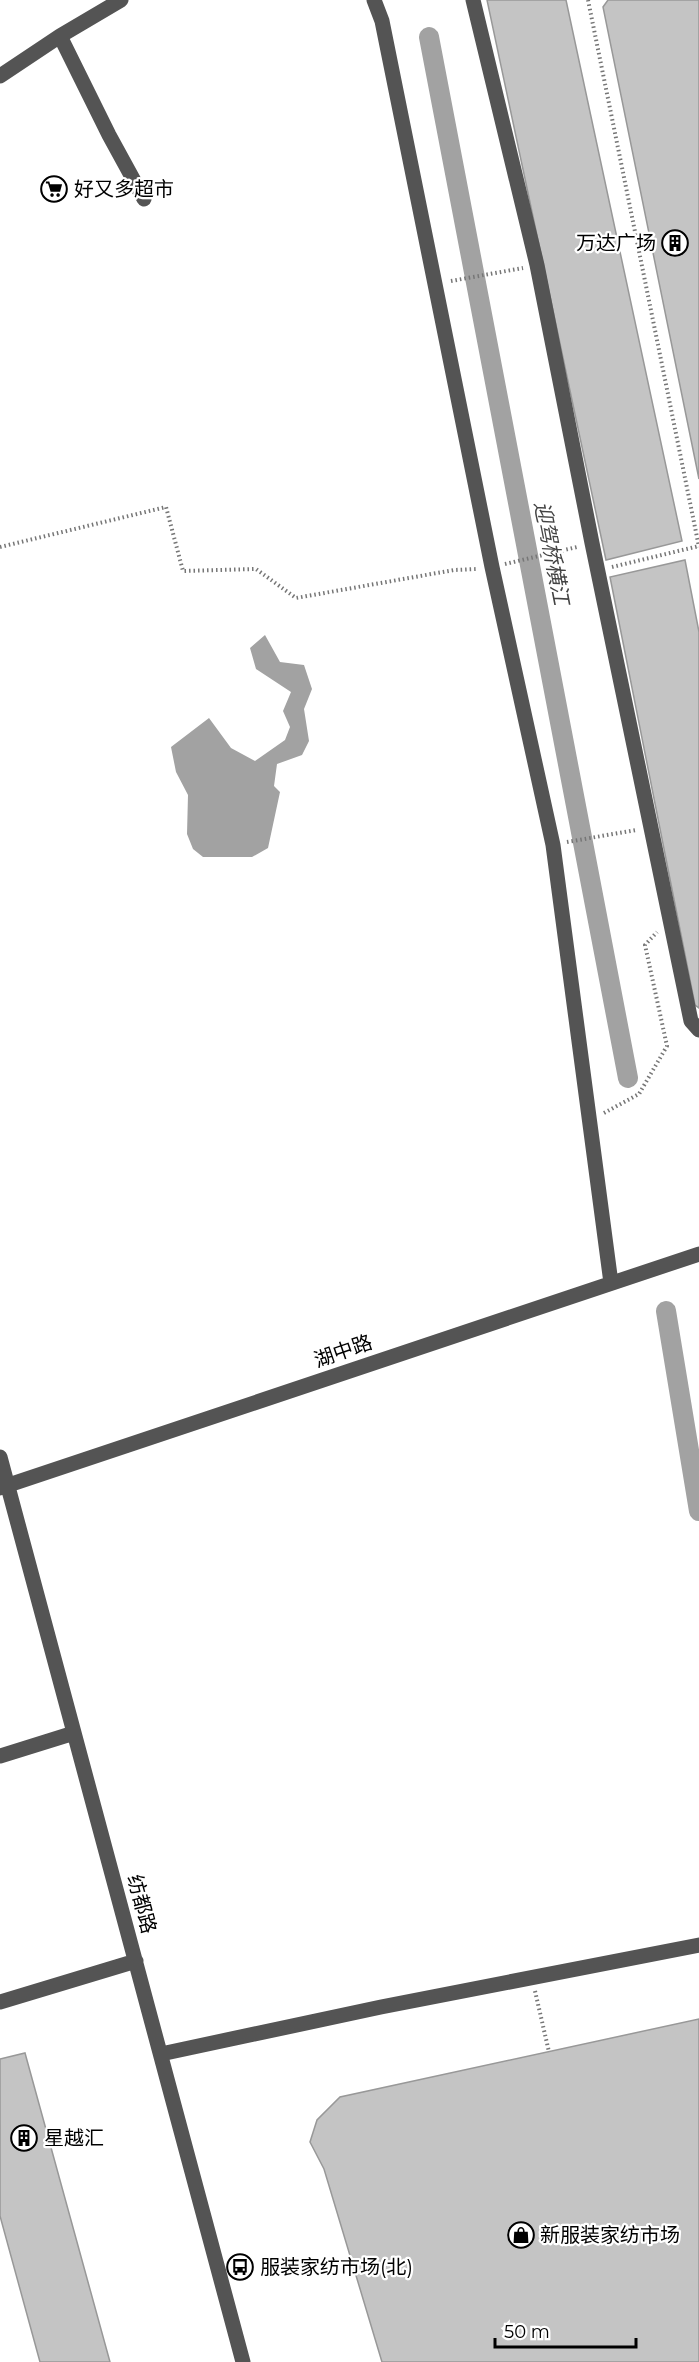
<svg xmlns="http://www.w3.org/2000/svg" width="699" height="2362" viewBox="0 0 699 2362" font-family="Montserrat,'Noto Sans SC',sans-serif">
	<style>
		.water { fill: #a2a2a2 }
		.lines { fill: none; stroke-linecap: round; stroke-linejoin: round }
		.canal { stroke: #a2a2a2; stroke-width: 20 }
		.building { fill: #c4c4c4; stroke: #989898; stroke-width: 1.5 }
		.path { stroke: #767676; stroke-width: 4; stroke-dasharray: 1.5 3; stroke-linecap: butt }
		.minor { stroke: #545454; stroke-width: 15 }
		.labels { text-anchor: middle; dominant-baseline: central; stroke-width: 4.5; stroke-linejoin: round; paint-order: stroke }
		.poi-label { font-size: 20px; fill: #000; stroke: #fff; text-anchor: start }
		.street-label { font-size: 20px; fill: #000; stroke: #fff }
		.water-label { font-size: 21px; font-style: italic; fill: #434343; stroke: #fff }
	</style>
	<rect width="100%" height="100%" fill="#fff"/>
	<path class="water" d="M265,635L280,662L304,665L312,689L304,709L309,741L302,755L277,764L274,786L280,792L268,848L252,857H203L193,849L187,834L188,795L176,772L171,747L209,718L231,748L255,761L285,740L290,727L283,711L291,692L256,669L250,648Z"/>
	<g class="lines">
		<path class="canal" d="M429,37L628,1078
			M666,1311L699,1511"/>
	</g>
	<path class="building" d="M487,0H566L682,541L606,560Z
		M608,0H699V479L603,7Z
		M685,560L699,632V1008L695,1005L610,577Z
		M699,2019V2362H382L324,2169L310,2142L317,2120L340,2097Z
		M25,2053L110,2362H40L0,2216V2059Z"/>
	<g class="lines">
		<path class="path" d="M588,0L699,547
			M451,281L523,268
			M0,547L166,507L183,571L256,569L296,598L454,570L477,569
			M505,564L577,547
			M612,567L699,546
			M567,842L636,830
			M604,1113L639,1094L667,1046L645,945L657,932
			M535,1991L549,2052"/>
		<path class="minor" d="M374,0L382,21L492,567L553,845L611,1283
			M473,0L537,265L592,543L691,1021L699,1030
			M60,36L109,135L144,199
			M0,76L60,36L121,0
			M0,1457L243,2362
			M0,1488L699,1254
			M0,1756L74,1733
			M0,2002L136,1961
			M161,2054L381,2007L699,1945"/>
	</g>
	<defs>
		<g id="supermarket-ring" transform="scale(1.35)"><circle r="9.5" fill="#fff" stroke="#000" stroke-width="1.5"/><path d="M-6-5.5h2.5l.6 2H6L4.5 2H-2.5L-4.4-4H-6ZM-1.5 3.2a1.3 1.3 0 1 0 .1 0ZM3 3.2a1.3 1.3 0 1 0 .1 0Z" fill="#000"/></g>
		<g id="building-ring" transform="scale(1.35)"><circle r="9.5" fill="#fff" stroke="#000" stroke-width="1.5"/><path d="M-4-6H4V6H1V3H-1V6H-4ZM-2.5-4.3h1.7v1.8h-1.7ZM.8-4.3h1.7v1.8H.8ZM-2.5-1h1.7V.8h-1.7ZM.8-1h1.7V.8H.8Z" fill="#000"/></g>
		<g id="shop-ring" transform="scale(1.35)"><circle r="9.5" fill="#fff" stroke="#000" stroke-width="1.5"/><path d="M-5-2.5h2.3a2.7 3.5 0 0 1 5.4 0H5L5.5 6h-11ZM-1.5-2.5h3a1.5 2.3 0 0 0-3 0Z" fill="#000"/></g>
		<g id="bus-ring" transform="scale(1.35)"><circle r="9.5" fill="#fff" stroke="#000" stroke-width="1.5"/><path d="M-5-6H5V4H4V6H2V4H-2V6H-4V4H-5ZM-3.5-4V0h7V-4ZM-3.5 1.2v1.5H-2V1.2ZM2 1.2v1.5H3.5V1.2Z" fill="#000"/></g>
	</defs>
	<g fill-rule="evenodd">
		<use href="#supermarket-ring" x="54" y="189"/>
		<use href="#building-ring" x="675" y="243"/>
		<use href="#building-ring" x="24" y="2138"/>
		<use href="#shop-ring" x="521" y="2235"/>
		<use href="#bus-ring" x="240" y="2267"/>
	</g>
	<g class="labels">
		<g class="poi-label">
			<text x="74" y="189">好又多超市</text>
			<text x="656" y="243" text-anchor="end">万达广场</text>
			<text x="44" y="2138">星越汇</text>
			<text x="540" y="2235">新服装家纺市场</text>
			<text x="260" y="2267">服装家纺市场(北)</text>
		</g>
		<g class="street-label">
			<text transform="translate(343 1351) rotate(-19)">湖中路</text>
			<text transform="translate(142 1904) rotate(75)">纺都路</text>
		</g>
		<g class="water-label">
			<text transform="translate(552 553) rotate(79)">迎驾桥横江</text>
		</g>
	</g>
	<path d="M495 2338v9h141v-9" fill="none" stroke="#000000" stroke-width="3"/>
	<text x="504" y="2338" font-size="18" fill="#000000" stroke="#ffffff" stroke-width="4.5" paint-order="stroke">50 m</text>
</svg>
